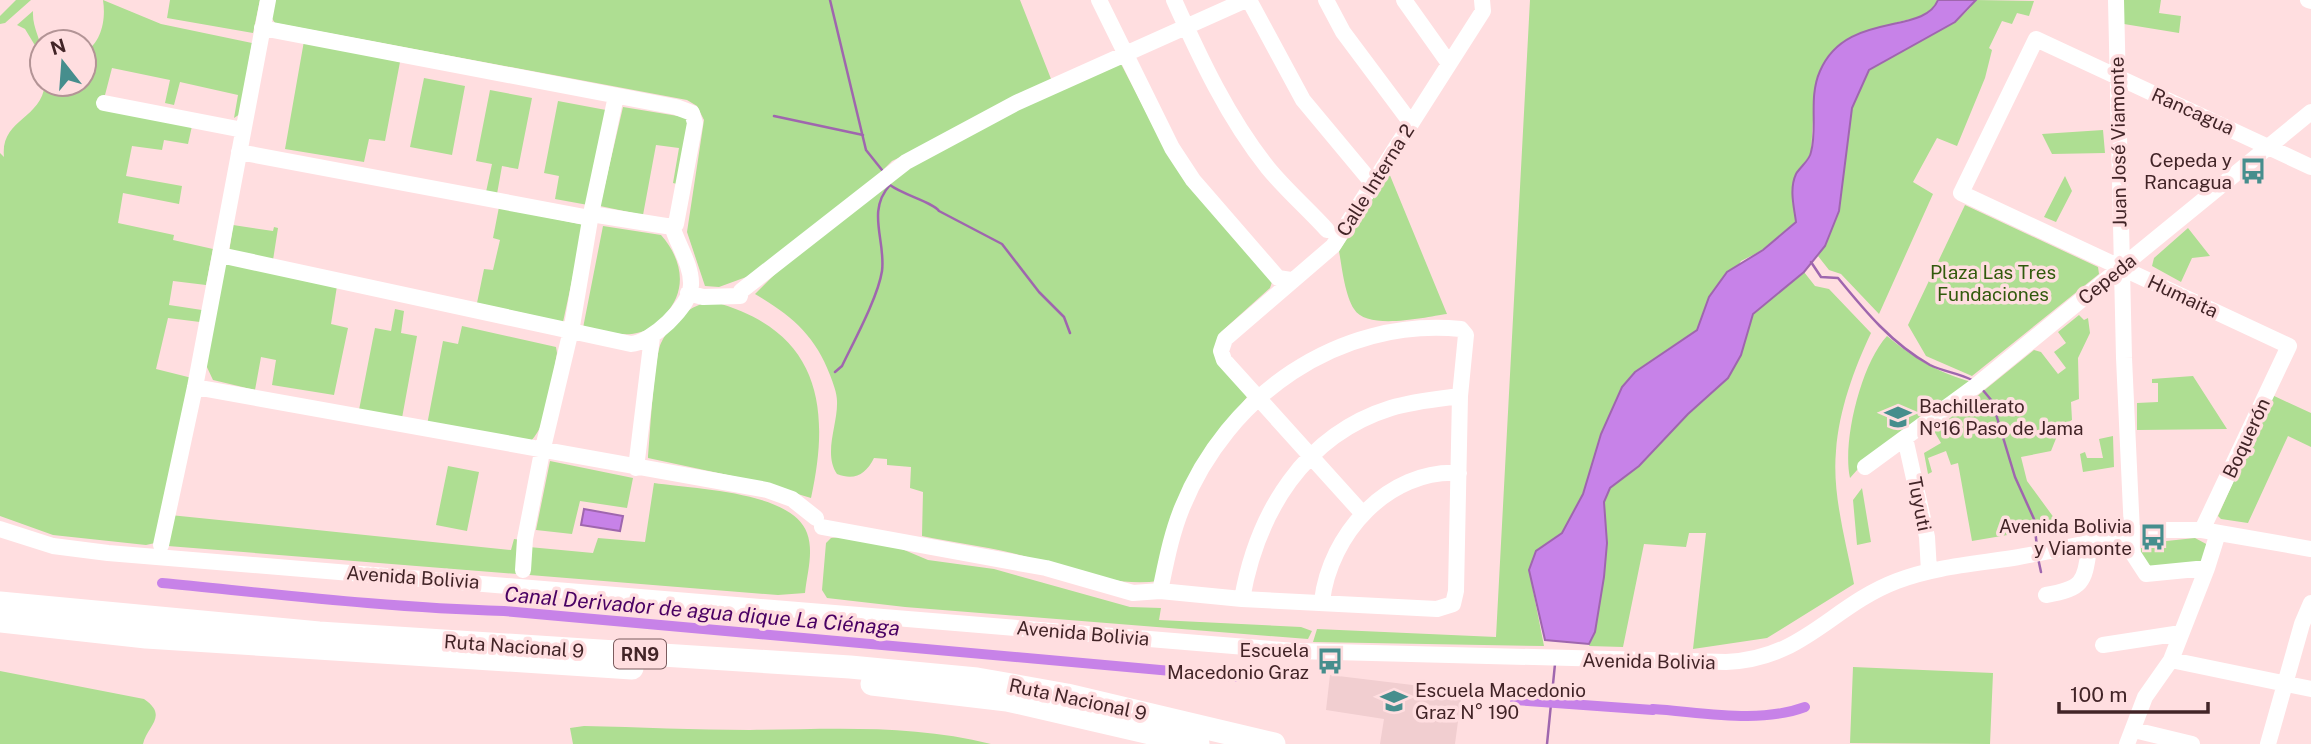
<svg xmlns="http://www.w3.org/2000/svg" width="2311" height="744" viewBox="0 0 2311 744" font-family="'Public Sans',sans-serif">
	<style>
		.built { fill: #f1ced0 }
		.green { fill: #aede92 }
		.water { fill: #c782e8; stroke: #9f66ae; stroke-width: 2 }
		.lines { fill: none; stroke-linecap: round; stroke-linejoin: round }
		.stream { stroke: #9f66ae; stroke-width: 2.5 }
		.canal { stroke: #c782e8; stroke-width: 10 }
		.minor { stroke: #fff; stroke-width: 16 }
		.highway { stroke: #fff; stroke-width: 23 }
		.labels { text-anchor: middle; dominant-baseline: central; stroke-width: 7; stroke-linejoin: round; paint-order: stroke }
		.shield { fill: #ffdee0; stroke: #7b5c5e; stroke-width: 2 }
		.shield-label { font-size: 18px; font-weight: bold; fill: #422427 }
		.street-label { font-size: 19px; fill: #422427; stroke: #ffdee0 }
		.poi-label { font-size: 19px; fill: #422427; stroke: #ffdee0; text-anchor: end }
		.park-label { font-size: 19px; fill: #315a0c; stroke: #ffdee0 }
		.water-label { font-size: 21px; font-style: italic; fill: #4a0163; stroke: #ffdee0 }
	</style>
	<rect width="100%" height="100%" fill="#ffdee0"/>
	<path class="built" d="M1330,675L1462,691L1455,744H1380L1384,719L1326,710Z"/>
	<path class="green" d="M16,0H31L5,23L0,24V16Z
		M103,0L161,24L252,43L240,114L234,118L238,95L180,82L174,105L165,103L170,80L112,68L105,95L99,97L97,107L192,126L188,144L164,140L162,150L132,146L126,176L182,186L179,204L123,193L118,223L174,235L173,240L213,249L206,285L173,281L169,305L202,310L200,322L168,318L156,369L192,378L155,543L146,545L53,535L0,516V153L4,157C0,119 41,120 45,84H84V53C102,42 106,19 103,0Z
		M170,0H260L253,33L167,18Z
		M272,0H1020L1053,84L892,161L874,179L749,276L719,287L705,286L687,232L704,120L697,106L687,100L275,23L271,17Z
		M1530,0H1938C1930,20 1915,17 1898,22C1884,26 1830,74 1815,86L1811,153L1795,177L1792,200L1797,222L1763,250L1741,261L1697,330L1670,348L1608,418L1583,494L1562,533L1536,551L1529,570L1544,646L1313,642L1317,629L1496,637Z
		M1976,0L2034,1L2029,16L2017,13L2012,24L2002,21L1989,48L1992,50L1985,78L1957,146L1937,138L1913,182L1933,194L1879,314L1841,274L1829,270L1818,256C1854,203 1833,138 1861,82C1881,43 1949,41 1976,0Z
		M2123,0H2161L2159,13L2181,16L2179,33L2124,24Z
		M33,11C32,29 42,39 42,57L25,29L17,25Z
		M304,41L400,62L385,141L369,139L364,162L285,149Z
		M1121,64L1147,114L1273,279L1270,288L1221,332L1218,353L1247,397L1211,444L1159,581C1108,588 1061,565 1012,553C983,546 951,542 922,536L923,492L910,488L911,467L887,465V459L874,458C866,474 855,481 837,474C823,453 838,425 837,401C837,393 833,383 830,375C815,335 791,315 755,294L776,273L910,165L992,121Z
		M424,78L465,86L452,155L410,147Z
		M490,90L532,98L518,169L502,166L497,194L486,192L492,164L476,161Z
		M558,101L606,110L588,205L555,199L559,176L544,173Z
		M623,107L684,117L688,121L681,185L673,183L679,148L656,145L643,215L600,206Z
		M2103,130L2105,153L2052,154L2042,134Z
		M1389,173L1447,314C1425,317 1367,331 1354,309C1345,295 1342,268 1339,251Z
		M2065,176L2072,191L2056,222L2044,217Z
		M1965,205L2098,267L2099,274L1972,376L1926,356L1908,325Z
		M499,207L584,225L563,322L477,303L484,269L493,270L500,240L493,238Z
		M233,225L273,231L274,227L278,228L273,260L229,253Z
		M603,226L661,235C683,260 688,291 664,316C656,324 648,331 637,333C622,337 599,330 583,328Z
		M2188,228L2210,256L2192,258L2181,282L2152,266L2154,258Z
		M226,261L337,286L331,324L348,328L334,395L272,385L276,360L261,357L255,390L213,380L205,363Z
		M1804,272L1815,286L1829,289L1871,333C1854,369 1839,410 1836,451C1832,495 1846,541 1854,584L1767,638L1693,649L1706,533H1689L1686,547L1644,544L1623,647L1589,646L1595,632L1604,577L1607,543L1604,502L1610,488L1639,466L1688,414L1728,378L1741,355L1753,314Z
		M714,302C817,330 832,403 811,498L751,480L648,458C650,436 654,358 661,343C672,322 689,303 714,302Z
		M395,309L404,311L401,333L417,336L402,418L359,410L375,328L391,331Z
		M2079,315L2084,320L2088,318L2090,333L2078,358L2079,399L2071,402L2072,420L2061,426L2051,451L2021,457L2027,481L2060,526L1972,541L1958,463L1951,465L1946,451L1928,458L1932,472L1928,474L1924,453L1941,443L1934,431L2034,350L2041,352L2058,374L2066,368L2054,352L2066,343L2058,332Z
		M462,326L556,347L557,353C552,379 550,421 531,441L427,425L443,341L458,344Z
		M1887,336C1914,358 1938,373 1972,382L1865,461L1850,478C1842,442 1861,364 1887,336Z
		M2193,376L2227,429L2137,430V403L2158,402V383H2152V379Z
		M2272,395L2311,413V447L2288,436L2248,523L2221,519L2218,516Z
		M2113,436L2114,467L2083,472L2080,454L2085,452L2087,458H2103L2099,439Z
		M550,461L633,478L627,508L580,501L572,534L536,530Z
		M448,466L479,472L467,531L436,525Z
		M654,483C693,489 792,491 807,533C814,552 807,573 805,593L778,595L168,546L170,515L511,550L514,539L521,540L529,547L593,553L598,538L645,542Z
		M1862,488L1871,542L1857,545L1853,500Z
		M840,537L890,544L928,560L994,569L1130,607L1161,608L1159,620L1301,627L1312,631L1308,639L905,607L827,598L822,590L826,543L831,538Z
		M2195,538L2210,546L2202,566L2149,570L2138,557V544Z
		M1853,667L1993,673L1990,744L1850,743Z
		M0,671L144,699C169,716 147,726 143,744H0Z
		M584,726C639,727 695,730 750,730C831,729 912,724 991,744H573L570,728Z"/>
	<path class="water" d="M1938,0H1976L1955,22L1869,70L1852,108L1839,211L1825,246L1804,272L1753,314L1741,355L1728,378L1688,414L1639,466L1610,488L1604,502L1607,543L1604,577L1595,632L1589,644L1545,640L1529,570L1536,551L1562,533L1583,494L1601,434L1622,387L1635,372L1697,330L1709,297L1727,272L1763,250L1796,222C1794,207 1789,189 1796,174C1800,167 1810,160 1811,152C1818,126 1808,98 1820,71C1846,10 1924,36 1938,0Z
		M584,509L623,516L620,531L581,525Z"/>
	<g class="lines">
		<path class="stream" d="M830,0L866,150L882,170
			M774,116L863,135
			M1811,262L1821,277L1838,278C1865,311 1892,344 1930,365C1944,372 1959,373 1972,380
			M835,372L842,366C854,341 878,297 882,271C886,241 866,211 890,185C903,195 933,202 939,211L1002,244L1039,292L1064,317L1070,333
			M1982,389L1992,401L2015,477L2034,519L2037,548
			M2038,558L2041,572
			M1547,744L1555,664"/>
		<path class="canal" d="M162,583C275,594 390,608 504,611L1238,677
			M1515,700L1653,710
			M1653,709C1701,712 1759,724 1805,707"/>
		<path class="minor" d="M1099,0L1172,148L1193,180L1278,278L1291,280
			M1174,0C1200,58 1228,118 1268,168C1286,190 1308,209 1327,230
			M1249,0L1303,100L1373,184
			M1326,0L1343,32L1411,123
			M1404,0L1448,62
			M2116,0L2124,358L2133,554L2146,574L2207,568
			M2308,0L2311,1
			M262,28L676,107L692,113L695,123L676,224L666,226L591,214
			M104,103L243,130
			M239,152L590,218
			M220,255L631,344C651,343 690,307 691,285C692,265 677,244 672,226
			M688,293L703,297L740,296L741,291L906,162L1016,103L1246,0
			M195,387L767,490L792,499L816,518
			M1905,438L1927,537L1929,571
			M1865,467L1977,385L2311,112
			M636,468L652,337
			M1363,514L1224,360L1221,351L1225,339L1333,246L1483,11L1482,0
			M822,527L1046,568L1133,593L1160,591L1242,599L1437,609L1453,604L1456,591L1460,396L1466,335L1461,329C1338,317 1227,396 1182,508C1171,535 1166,563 1160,591
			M0,529L53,546L108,553L1295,651L1726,662C1804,659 1831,606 1897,581C1933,567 1974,564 2013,558C2064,549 2114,536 2166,530H2202L2311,549
			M2202,530L2289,346L1961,193L2036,39L2311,167
			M161,545L195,387L268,0
			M523,570L525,539L542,452L572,326L591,214L616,96
			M2046,595C2086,588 2084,581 2090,543
			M1242,599C1257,513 1304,435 1391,408C1414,401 1437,399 1460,396
			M1322,601C1330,534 1388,469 1459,473
			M2103,645L2181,633
			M2171,660L2311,689
			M2134,730L2192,744
			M2127,744L2145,697L2171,660L2207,568L2218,533
			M2268,744L2302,624L2311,603"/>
		<path class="highway" d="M0,603L319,633L850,667L977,679L1067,695L1274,744
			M0,621L146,637L632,668
			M872,684L1007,700L1198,744"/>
	</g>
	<defs>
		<g id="bus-bare" transform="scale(2.1)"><path d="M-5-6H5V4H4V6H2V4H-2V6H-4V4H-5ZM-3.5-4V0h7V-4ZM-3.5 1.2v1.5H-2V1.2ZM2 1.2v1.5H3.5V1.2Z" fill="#468e8d" stroke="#ffdee0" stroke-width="2.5" paint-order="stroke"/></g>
		<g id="school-bare" transform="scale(2.1)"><path d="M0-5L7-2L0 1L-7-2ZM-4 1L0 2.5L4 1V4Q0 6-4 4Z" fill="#468e8d" stroke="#ffdee0" stroke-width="2.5" paint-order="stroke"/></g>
	</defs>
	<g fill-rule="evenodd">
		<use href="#bus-bare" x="2253" y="171"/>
		<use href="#school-bare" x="1898" y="417"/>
		<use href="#bus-bare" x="2153" y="537"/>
		<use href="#bus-bare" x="1330" y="661"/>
		<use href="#school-bare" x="1394" y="701"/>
	</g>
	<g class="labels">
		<rect class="shield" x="614" y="639.5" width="52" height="29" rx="5"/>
		<g class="shield-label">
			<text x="640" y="654">RN9</text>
		</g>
		<g class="street-label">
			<text transform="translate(2193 111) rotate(24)">Rancagua</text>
			<text transform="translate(2118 142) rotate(-91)">Juan José Viamonte</text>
			<text transform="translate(1375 180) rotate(-58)">Calle Interna 2</text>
			<text transform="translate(2107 279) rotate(-39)">Cepeda</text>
			<text transform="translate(2183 296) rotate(25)">Humaita</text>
			<text transform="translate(2246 438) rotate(-65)">Boquerón</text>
			<text transform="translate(1920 504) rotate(79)">Tuyuti</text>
			<text transform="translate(413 577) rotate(4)">Avenida Bolivia</text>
			<text transform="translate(1083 633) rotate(5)">Avenida Bolivia</text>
			<text transform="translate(514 646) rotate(4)">Ruta Nacional 9</text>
			<text transform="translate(1649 661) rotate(1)">Avenida Bolivia</text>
			<text transform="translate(1078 699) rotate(12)">Ruta Nacional 9</text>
		</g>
		<g class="poi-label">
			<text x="2232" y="160">Cepeda y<tspan x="2232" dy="22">Rancagua</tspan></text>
			<text x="1919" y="406" text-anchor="start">Bachillerato<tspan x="1919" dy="22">Nº16 Paso de Jama</tspan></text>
			<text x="2132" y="526">Avenida Bolivia<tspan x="2132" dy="22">y Viamonte</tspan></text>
			<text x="1309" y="650">Escuela<tspan x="1309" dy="22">Macedonio Graz</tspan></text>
			<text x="1415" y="690" text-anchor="start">Escuela Macedonio<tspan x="1415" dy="22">Graz N° 190</tspan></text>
		</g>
		<g class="park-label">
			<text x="1993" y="272">Plaza Las Tres<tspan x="1993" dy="22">Fundaciones</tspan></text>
		</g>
		<g class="water-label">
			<text transform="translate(702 611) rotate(5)">Canal Derivador de agua dique La Ciénaga</text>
		</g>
	</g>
	<g transform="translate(63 63) rotate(343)"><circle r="33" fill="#ffdee0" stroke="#b39496" stroke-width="2"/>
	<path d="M0-5L12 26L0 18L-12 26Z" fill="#468e8d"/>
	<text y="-10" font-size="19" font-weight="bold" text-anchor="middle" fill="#422427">N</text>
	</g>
	<path d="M2059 702v10h149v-10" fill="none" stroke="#422427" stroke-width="3.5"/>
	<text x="2070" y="702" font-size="21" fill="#422427" stroke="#ffdee0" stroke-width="5" paint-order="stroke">100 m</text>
</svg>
